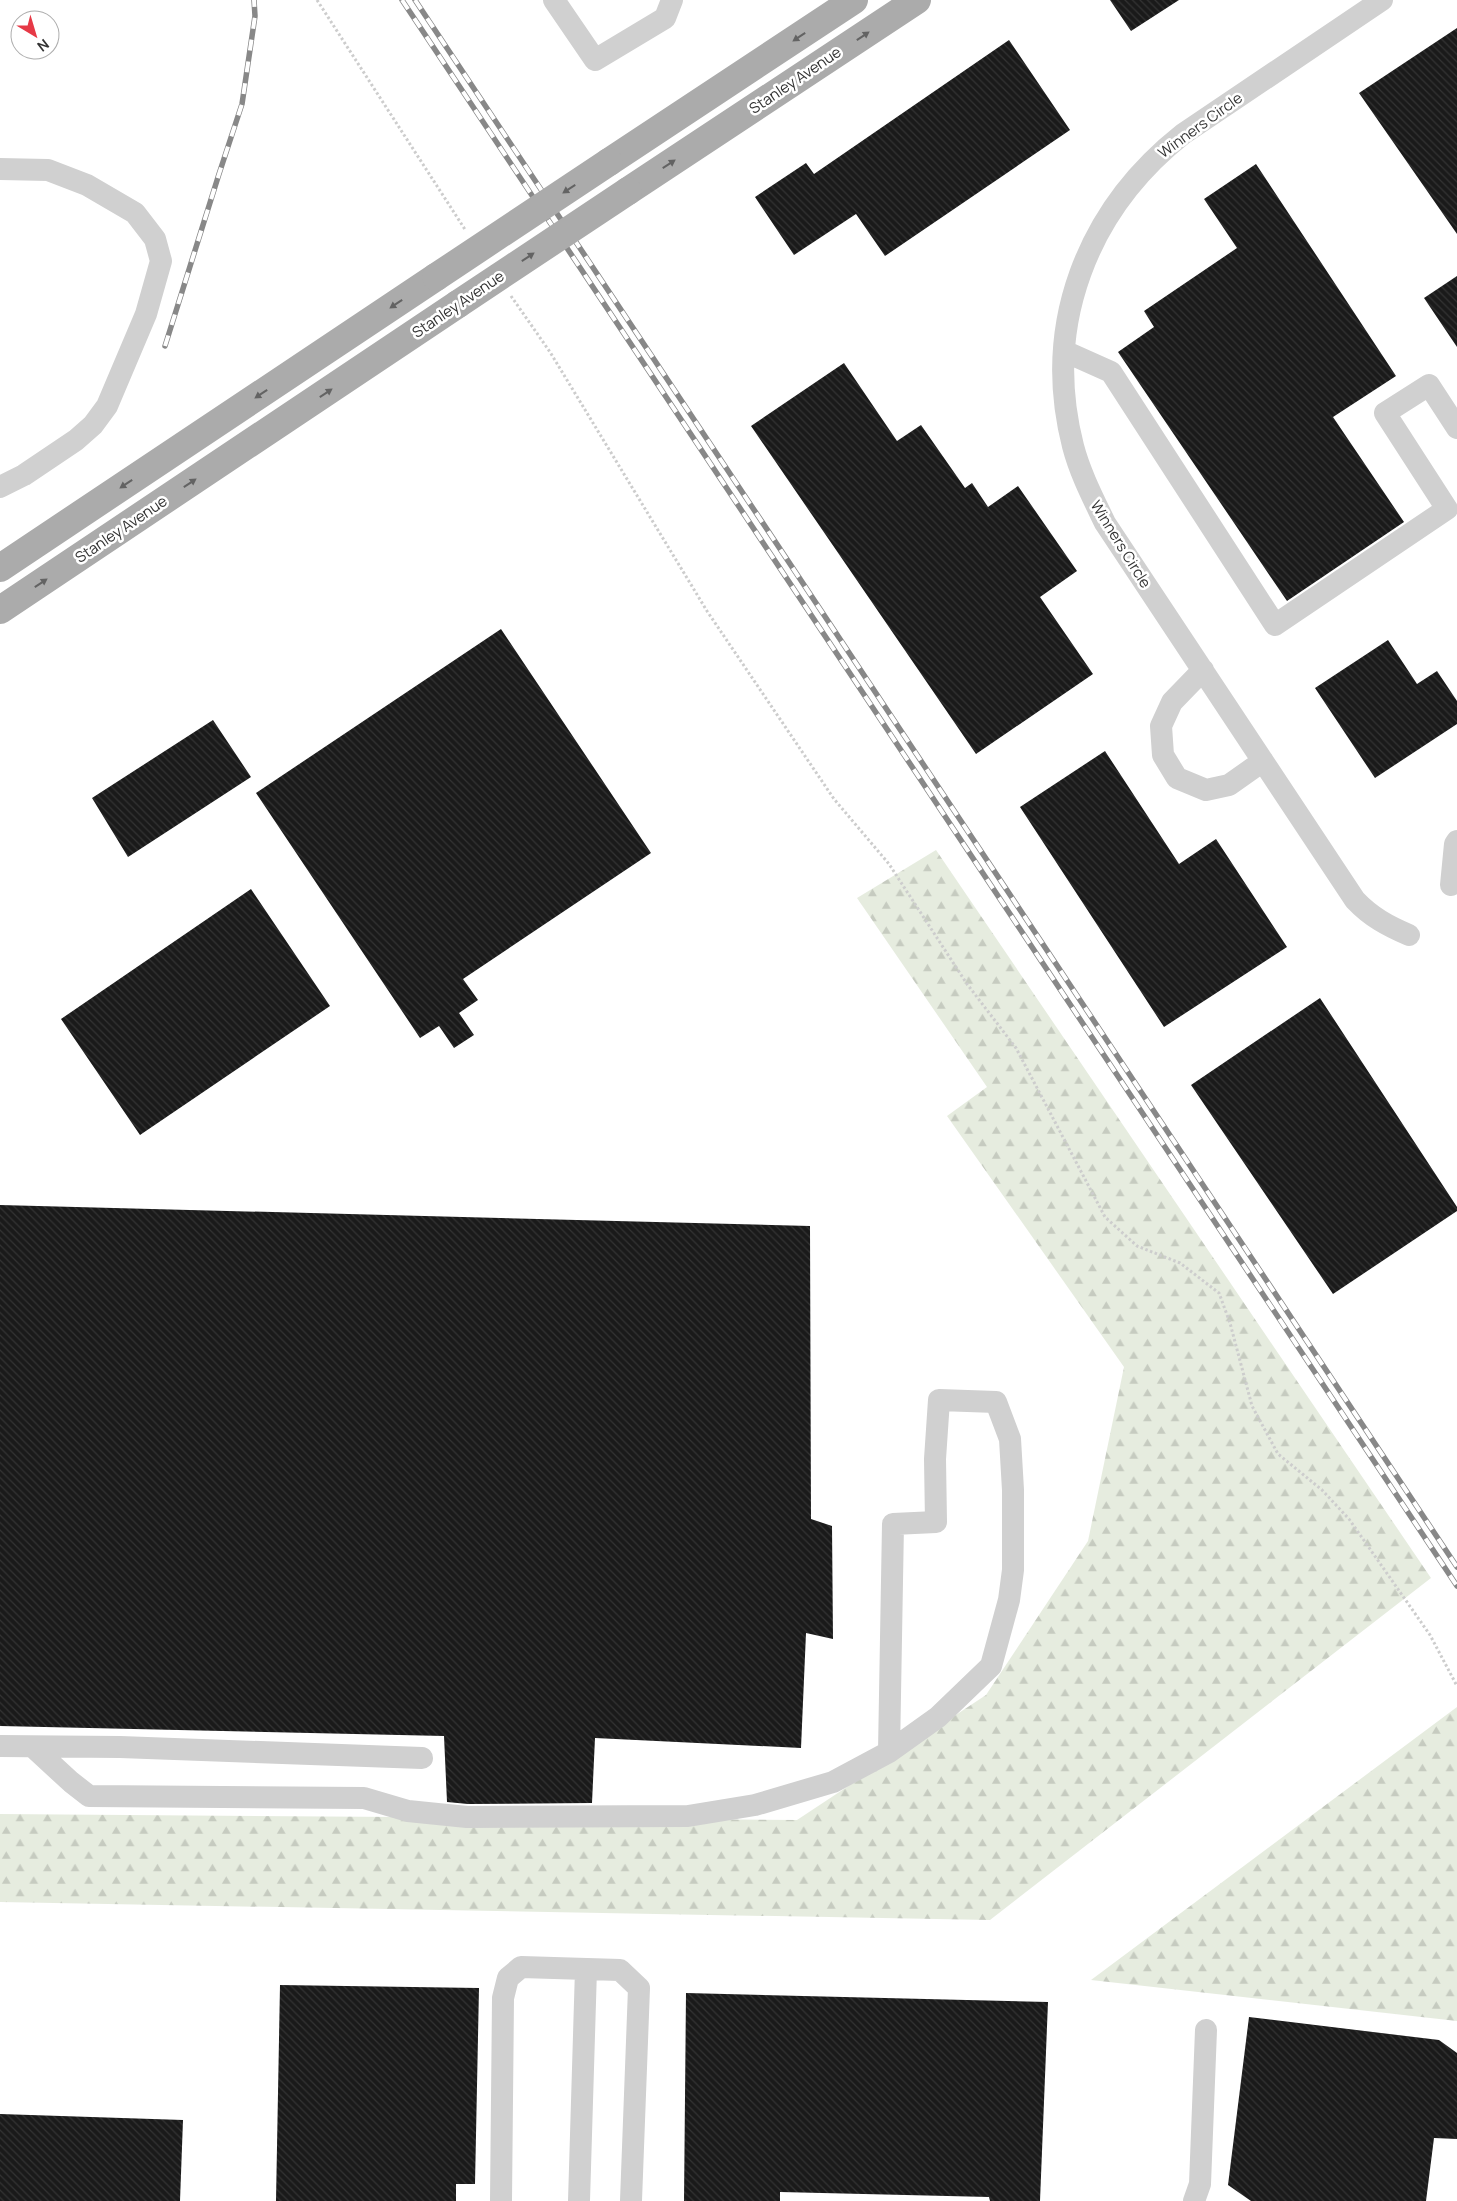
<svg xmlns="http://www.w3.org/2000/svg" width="1457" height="2201" viewBox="0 0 1457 2201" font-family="Manrope,sans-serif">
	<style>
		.forest { fill: url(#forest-firs) }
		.building { fill: url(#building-back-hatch) }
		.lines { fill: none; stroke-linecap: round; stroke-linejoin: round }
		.path { stroke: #cdcdcd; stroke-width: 3; stroke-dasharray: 2.5 2.5; stroke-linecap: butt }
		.minor { stroke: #d0d0d0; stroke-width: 22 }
		.major { stroke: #ababab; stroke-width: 28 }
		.rail-casing { stroke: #888; stroke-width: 5.5 }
		.rail { stroke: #fff; stroke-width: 4; stroke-dasharray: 11; stroke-linecap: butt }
		.major-bridge { stroke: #ababab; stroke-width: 28 }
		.oneway { fill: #636363 }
		.labels { text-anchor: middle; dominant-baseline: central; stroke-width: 5; stroke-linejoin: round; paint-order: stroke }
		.street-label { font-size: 15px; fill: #333; stroke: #fff }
	</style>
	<defs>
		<pattern id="forest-firs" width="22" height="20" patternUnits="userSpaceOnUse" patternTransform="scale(1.25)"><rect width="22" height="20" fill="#e6ecdf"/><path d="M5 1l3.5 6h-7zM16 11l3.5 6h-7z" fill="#c6cbc0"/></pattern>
		<pattern id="building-back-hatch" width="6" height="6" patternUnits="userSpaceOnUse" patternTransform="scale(1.25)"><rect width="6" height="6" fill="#1a1a1a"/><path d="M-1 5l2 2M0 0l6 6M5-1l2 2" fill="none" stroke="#333"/></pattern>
	</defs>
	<rect width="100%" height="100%" fill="#fff"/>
	<path class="forest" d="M936,850L1431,1578L990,1920L0,1902V1814L797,1820L986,1695L1088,1541L1124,1367L947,1116L987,1087L857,898Z
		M1457,1707V2021L1091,1980Z"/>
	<path class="building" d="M1110,0H1179L1131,31Z
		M1457,28V234L1359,93Z
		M1009,40L1070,130L885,256L856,214L794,255L755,197L806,163L814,174Z
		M1256,164L1396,376L1333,417L1404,522L1287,601L1118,352L1154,327L1144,311L1237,248L1204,199Z
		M1457,276V347L1424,298Z
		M844,363L897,441L921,425L965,488L972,483L988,507L1018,486L1077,571L1040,597L1093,674L976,754L751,426Z
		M501,629L651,853L463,979L478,1000L459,1013L474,1035L454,1048L439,1026L420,1038L256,793Z
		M1388,640L1417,684L1437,671L1457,701V724L1375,778L1315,688Z
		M213,720L251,777L128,857L92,798Z
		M1105,751L1179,864L1216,839L1287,947L1164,1027L1020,807Z
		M251,889L330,1006L140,1135L61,1019Z
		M1320,998L1457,1207V1211L1333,1294L1191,1085Z
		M0,1205L810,1226L811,1519L832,1526L833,1639L806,1633L801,1748L595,1738L592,1803L468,1804L447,1802L444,1736L0,1726Z
		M280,1985L479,1988L475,2184H456V2201H276Z
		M686,1993L1048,2002L1040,2201H990L989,2197L780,2192V2201H684Z
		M1249,2017L1439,2040L1457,2053V2139L1434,2138L1426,2201H1251L1228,2185Z
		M0,2114L183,2120L180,2201H0Z"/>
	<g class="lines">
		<path class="path" d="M317,0L466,231
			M511,296L550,352L707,611L834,799L889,864L967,984L1016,1048L1105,1217L1137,1246L1180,1263L1219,1293L1230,1323L1252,1406L1278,1454L1322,1490L1349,1519L1430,1635L1457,1686"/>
		<path class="minor" d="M554,0L595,60L665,18L672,0
			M1382,0L1183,134C1087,210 1042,325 1073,446C1080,473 1093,498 1105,523L1355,900C1371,917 1388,926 1409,935
			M0,169L48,170L87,185L135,213L155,239L161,261L146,314L107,406L93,425L76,440L24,475L0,487
			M1064,351L1111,372L1275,625L1447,509L1385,413L1429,385L1457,428
			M1203,670L1172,702L1161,726L1163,755L1177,778L1206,790L1229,785L1263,761
			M1451,885L1455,844L1457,841
			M0,1746L120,1747L422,1758
			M33,1747L71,1782L89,1796L364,1798L408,1811L467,1817L688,1816L755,1805L833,1782L889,1752L938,1717L991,1666L1009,1600L1013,1570V1490L1010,1439L996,1402L939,1400L935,1459L936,1522L893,1524L889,1752
			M501,2201L503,1998L508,1978L521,1967L620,1970L639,1988L631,2201
			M579,2201L586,1969
			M1194,2201L1200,2184L1206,2030"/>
		<path class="major" d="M609,162L854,0
			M628,191L917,0
			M0,568L436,277
			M0,610L458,304"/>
		<g class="rail-casing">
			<path id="rail" d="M402,0L1457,1586
				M415,0L1457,1567
				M165,346L219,174L242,104L255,16L254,0"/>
		</g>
		<use href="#rail" class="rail"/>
		<path class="major-bridge" d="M436,277L609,162
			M458,304L628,191"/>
	</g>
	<defs><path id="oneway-solid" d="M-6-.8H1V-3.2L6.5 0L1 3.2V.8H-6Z" transform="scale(1.25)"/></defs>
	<g class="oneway">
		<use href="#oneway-solid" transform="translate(863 36) rotate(-34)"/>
		<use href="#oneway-solid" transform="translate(799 37) rotate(146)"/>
		<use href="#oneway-solid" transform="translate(669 164) rotate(-33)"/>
		<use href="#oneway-solid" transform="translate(569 189) rotate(147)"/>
		<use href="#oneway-solid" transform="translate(528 257) rotate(-34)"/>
		<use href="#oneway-solid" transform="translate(396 304) rotate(146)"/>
		<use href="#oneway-solid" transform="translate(326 393) rotate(-34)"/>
		<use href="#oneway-solid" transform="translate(261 394) rotate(146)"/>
		<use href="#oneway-solid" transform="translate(190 483) rotate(-34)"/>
		<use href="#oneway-solid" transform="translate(126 484) rotate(146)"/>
		<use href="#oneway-solid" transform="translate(41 583) rotate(-34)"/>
	</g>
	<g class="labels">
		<g class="street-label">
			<text transform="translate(795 80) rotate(-34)">Stanley Avenue</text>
			<text transform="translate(1200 125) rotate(-36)">Winners Circle</text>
			<text transform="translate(458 304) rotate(-34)">Stanley Avenue</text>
			<text transform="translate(121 529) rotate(-34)">Stanley Avenue</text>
			<text transform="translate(1121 544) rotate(58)">Winners Circle</text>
		</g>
	</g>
	<g transform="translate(35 35) rotate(142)"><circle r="24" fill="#ffffff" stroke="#adadad"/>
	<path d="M0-4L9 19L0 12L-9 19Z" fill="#e63946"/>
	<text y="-8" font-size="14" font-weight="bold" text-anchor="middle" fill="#333333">N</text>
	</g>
</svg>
